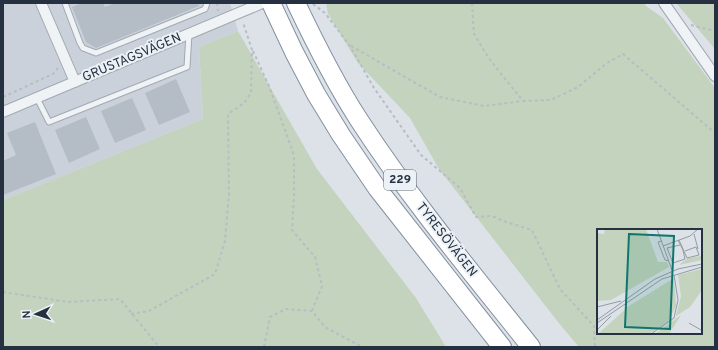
<svg xmlns="http://www.w3.org/2000/svg" width="718" height="350" viewBox="0 0 718 350" font-family="Overpass,sans-serif">
	<style>
		.built { fill: #cbd1da }
		.green { fill: #c4d3bd; fill-rule: evenodd }
		.building { fill: #b4bcc5 }
		.lines { fill: none; stroke-linecap: round; stroke-linejoin: round }
		.lane-casing { stroke: #a2a9b2; stroke-width: 7 }
		.street-casing { stroke: #a2a9b2; stroke-width: 12 }
		.highway-casing { stroke: #8390a0; stroke-width: 20 }
		.path { stroke: #b7bdc3; stroke-width: 2; stroke-dasharray: 3 3; stroke-linecap: butt }
		.lane { stroke: #f0f3f6; stroke-width: 5 }
		.street { stroke: #f0f3f6; stroke-width: 10 }
		.highway { stroke: #fff; stroke-width: 18 }
		.labels { text-anchor: middle; dominant-baseline: central; stroke-width: 4; stroke-linejoin: round; paint-order: stroke }
		.shield { fill: #ecf1f6; stroke: #616b77; stroke-width: 1 }
		.shield-label { font-size: 12px; font-weight: bold; fill: #253140 }
		.street-label { font-size: 13px; fill: #253140; stroke: #ecf1f6 }
		.inset-road { fill: none; stroke: #939ba5; stroke-width: 1 }
		.view { fill: #0f766e; fill-opacity: 0.15; stroke: #0f766e; stroke-width: 2 }
		.inset-edge { fill: none; stroke: #253140; stroke-width: 2 }
	</style>
	<rect width="100%" height="100%" fill="#dde2e8"/>
	<path class="built" d="M3,3H230L238,31L199,47L203,119L3,200Z"/>
	<path class="green" d="M326,3H644L646,6L663,18L715,88V347H579L558,322L439,169L410,118L358,63L328,14ZM598,230H701V333H598Z
		M676,3H715V49Z
		M238,31L317,169L416,298L446,347H3V200L203,119L199,47Z"/>
	<path class="building" d="M82,3H103L105,7L115,3H198L199,6L96,48L86,42L72,7Z
		M176,79L190,112L159,125L145,93Z
		M132,98L146,130L115,143L101,111Z
		M86,117L100,149L69,163L55,130Z
		M35,122L56,174L3,195V161L16,155L7,133Z"/>
	<g class="lines">
		<g class="lane-casing">
			<path id="lane" d="M65,3L80,43L83,48L96,53L205,9L207,3
				M37,98L49,122L187,67L189,34"/>
		</g>
		<g class="street-casing">
			<path id="street" d="M41,3L75,82
				M664,3L715,76
				M3,112L260,4"/>
		</g>
		<g class="highway-casing">
			<path id="highway" d="M271,3L294,52L316,94L341,135L377,188L502,347
				M296,3C315,43 335,83 359,120C411,200 472,273 531,347"/>
		</g>
		<path class="path" d="M217,3L218,11
			M472,3L474,34L490,60L523,101L551,100L578,87L607,63L623,54L715,133
			M313,4L325,13L350,46L374,88L421,155L460,188L476,217L492,216L506,222L532,230L560,289L594,326L595,347
			M691,25L715,31
			M351,46L440,97L484,106L523,101
			M253,51L269,86L294,155V194L292,230L315,257L322,286L312,311
			M3,97L53,74L58,68
			M3,292L68,302L120,299L159,347
			M131,314L149,311L215,274L225,241L229,193L228,114L244,103L251,93L252,50L243,22
			M264,347L270,317L286,309L312,311L325,327L362,347"/>
		<use href="#lane" class="lane"/>
		<use href="#street" class="street"/>
		<use href="#highway" class="highway"/>
	</g>
	<g class="labels">
		<rect class="shield" x="384" y="170" width="32" height="20" rx="3"/>
		<g class="shield-label">
			<text x="400" y="180">229</text>
		</g>
		<g class="street-label">
			<text transform="translate(132 58) rotate(-23)">GRUSTAGSVÄGEN</text>
			<text transform="translate(446 240) rotate(52)">TYRESÖVÄGEN</text>
		</g>
	</g>
	<g transform="translate(597 229)">
		<rect width="105" height="105" fill="#dde2e8"/>
		<path d="M8,0H49L61,33H70L72,38L14,71L0,72V4L7,5ZM105,27V31L82,36L91,29ZM105,40V61L93,78L79,87L84,67L81,46ZM77,49L79,77L71,93L52,105H1L32,77ZM84,86L72,105H58Z" fill="#c4d3bd"/>
		<path class="inset-road" d="M60,0L75,41M97,5L101,20M81,11L86,21L88,30L76,34L70,19L83,16M82,11L90,29L102,26L99,18L88,22M65,12L61,13L68,31L72,32M66,17L93,7L101,0M0,78L24,72M0,91L58,50L81,40L105,35M0,94L65,50L105,38M92,94L104,101M0,101L14,87M54,105L77,89L81,71L77,46"/>
		<path class="view" d="M32,5L77,7L73,100L28,98Z"/>
		<rect width="105" height="105" class="inset-edge"/>
	</g>
	<rect width="718" height="350" fill="none" stroke="#253140" stroke-width="8"/>
	<g transform="translate(36 314) rotate(267)" stroke="#ecf1f6" stroke-width="3" paint-order="stroke">
	<path d="M0-3L7 15L0 10L-7 15Z" fill="#253140"/>
	<text y="-6" font-size="11" font-weight="bold" text-anchor="middle" fill="#253140">N</text>
	</g>
</svg>
